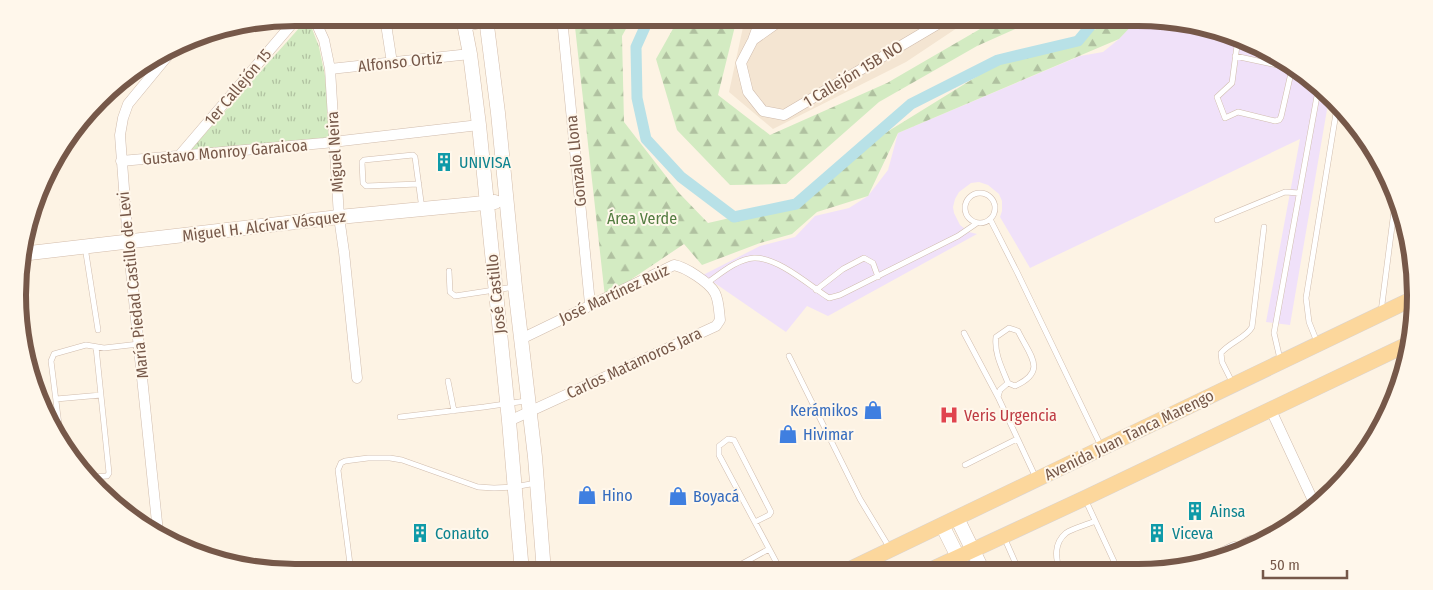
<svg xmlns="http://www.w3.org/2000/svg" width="1433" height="590" viewBox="0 0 1433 590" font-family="'Fira Sans Condensed',sans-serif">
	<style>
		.residential { fill: #f4e5d2 }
		.education { fill: #f0e1f9 }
		.forest { fill: url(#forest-firs) }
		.park { fill: url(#park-tufts) }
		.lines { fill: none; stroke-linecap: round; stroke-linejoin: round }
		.canal { stroke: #b8e1e7; stroke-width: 11 }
		.lane-casing { stroke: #d0bcad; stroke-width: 6 }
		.street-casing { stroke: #d0bcad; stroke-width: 11 }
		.secondary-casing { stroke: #d3bcaa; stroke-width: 15 }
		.primary-casing { stroke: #dbd4d0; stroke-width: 16 }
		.lane { stroke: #fff; stroke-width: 5 }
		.street { stroke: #fff; stroke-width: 10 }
		.secondary { stroke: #fff; stroke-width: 14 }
		.primary { stroke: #fcd79c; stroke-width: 15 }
		.labels { text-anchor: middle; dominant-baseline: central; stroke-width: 4; stroke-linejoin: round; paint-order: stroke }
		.street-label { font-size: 16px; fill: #765849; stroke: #fff7eb }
		.culture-label { font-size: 16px; fill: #0d838f; stroke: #fff7eb; text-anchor: start }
		.park-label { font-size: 16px; fill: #537c41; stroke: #fff7eb }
		.shop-label { font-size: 16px; fill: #366cbe; stroke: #fff7eb; text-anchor: start }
		.health-label { font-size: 16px; fill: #be3a42; stroke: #fff7eb; text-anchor: start }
		.rim { fill: none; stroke: #765849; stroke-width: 6 }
	</style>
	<defs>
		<pattern id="forest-firs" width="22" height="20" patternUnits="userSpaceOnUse" patternTransform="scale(1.25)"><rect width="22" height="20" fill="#d3ebc2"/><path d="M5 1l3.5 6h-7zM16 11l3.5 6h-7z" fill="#b0c1a0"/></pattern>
		<pattern id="park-tufts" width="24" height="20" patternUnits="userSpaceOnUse" patternTransform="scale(1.25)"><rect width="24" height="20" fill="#d3ebc2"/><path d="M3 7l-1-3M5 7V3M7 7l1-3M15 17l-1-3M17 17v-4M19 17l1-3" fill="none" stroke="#b0c1a0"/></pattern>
	</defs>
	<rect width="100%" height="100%" fill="#fdf3e4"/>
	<path class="residential" d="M745,18H972L906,62L773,129L729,92Z"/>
	<path class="education" d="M1138,18L1227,32L1321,86L1329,98L1290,325L1266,322L1300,139L1030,268L1000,217L1002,211V201L999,194L988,185L979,182L971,183L959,192L955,199L953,207L954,213L960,225L969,232L977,234L828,316L807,306L786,332L703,275L760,246L795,237L815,216L849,208L868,196L888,170L898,133L1080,56L1103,52L1119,39Z"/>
	<path class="forest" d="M574,18H632L622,36L624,122L679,193L708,223L804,201L861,148L997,64L1119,21L1121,18H1139L1119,39L898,133L868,196L817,212L792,234L760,243L702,265L684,244L605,297Z
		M679,18H737L718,95L770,135L887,83L999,18H1040L977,46L879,102L786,184L730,185L677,130L656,59Z"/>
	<path class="park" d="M308,18L319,47L325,76L331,142L186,155Z"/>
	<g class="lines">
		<path class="canal" d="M649,18L636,47L637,98L646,139L681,177L734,217L796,204L911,104L998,60L1078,41L1097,18"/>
		<g class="lane-casing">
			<path id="lane" d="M1235,56L1286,67L1291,73L1281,117L1279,120L1275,121L1238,112L1225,118L1217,97L1232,83L1238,38
				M419,184L366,186L363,183L362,162L364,160L413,155L415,157L422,209
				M965 208a15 15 0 1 1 30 0a15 15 0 1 1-30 0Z
				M990,219L1017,272L1101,446
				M1217,220L1285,192L1299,193
				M85,247L98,330
				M449,271L450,292L455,296L514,287
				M707,283C720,274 737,259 754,258C778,257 810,286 829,298L840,295L958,236L977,223
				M816,290L843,269L864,258L873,263L878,277
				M1381,312L1395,203
				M964,333L998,397
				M1317,342L1309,322L1306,298L1337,107
				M789,356L860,499L889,547
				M1280,359L1274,333L1319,85
				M448,381L454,411
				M1232,382L1222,362L1221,353C1230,342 1246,338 1252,327L1264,227
				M1008,383C1002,368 994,353 996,337L1009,328L1018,331C1030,356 1048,371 1015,386L1008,383L1000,390L998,397L1036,478
				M56,399L101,395
				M400,417L484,407L526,401
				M61,441L51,361L54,354L86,345L104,348L139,344
				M965,465L1017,439
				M93,477L107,476L109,473L96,347
				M1086,501L1118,570
				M755,522L769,515L771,512L734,440L728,439L719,446V455L781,571
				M1004,537L1019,571
				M1060,570C1055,558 1054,543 1066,533C1073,528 1087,525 1095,521
				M729,571L769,549
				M357,572L350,564L338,470L341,463L345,461L368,458H390L402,460L478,487L494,488L514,487L536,483
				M428,572L479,567L484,569L486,572"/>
		</g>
		<g class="street-casing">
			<path id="street" d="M314,18L324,40L330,69L339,217L344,252L357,378
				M384,18L386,24L392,63
				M562,18L590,304
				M761,18L753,40L741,63L748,92L763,111L784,115L948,18
				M465,26L504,18
				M753,40L784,18
				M330,69L470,54
				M179,156L297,18
				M121,161L324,143L479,125
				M1270,408L1316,507
				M509,421L716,326L720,320C719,311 719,301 715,293C709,282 685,267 674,265L521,339
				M158,532L128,242L120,135L123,118L128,104L170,53
				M1240,548C1248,540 1253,539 1264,541
				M1210,559L1234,547L1244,549"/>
		</g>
		<g class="secondary-casing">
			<path id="secondary" d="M463,18L470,54L479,125L509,421L522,572
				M486,18L498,113L515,287L535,457L544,572
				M21,254L339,217L495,202
				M957,518L983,571
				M942,525L965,571"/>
		</g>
		<g class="primary-casing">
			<path id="primary" d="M846,571L1412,299
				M928,571L1085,498L1406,345"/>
		</g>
		<use href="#lane" class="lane"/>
		<use href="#street" class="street"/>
		<use href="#secondary" class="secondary"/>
		<use href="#primary" class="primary"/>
	</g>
	<defs>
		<g id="building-bare" transform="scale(1.5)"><path d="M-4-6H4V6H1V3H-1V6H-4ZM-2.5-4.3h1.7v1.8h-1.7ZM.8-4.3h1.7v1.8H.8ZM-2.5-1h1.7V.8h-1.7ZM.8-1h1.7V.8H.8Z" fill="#0f9aa8" stroke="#fff7eb" stroke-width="2.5" paint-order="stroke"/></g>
		<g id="shop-bare" transform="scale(1.5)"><path d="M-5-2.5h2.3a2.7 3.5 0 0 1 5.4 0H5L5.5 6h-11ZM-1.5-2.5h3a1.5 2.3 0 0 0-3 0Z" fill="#3f7fe0" stroke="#fff7eb" stroke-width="2.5" paint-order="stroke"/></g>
		<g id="hospital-bare" transform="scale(1.5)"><path d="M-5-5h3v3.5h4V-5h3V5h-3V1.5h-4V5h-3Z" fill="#e0444e" stroke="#fff7eb" stroke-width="2.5" paint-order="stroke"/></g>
	</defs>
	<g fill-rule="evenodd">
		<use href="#building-bare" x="444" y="162"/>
		<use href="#shop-bare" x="873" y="410"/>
		<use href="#hospital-bare" x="949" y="415"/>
		<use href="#shop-bare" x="788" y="434"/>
		<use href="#shop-bare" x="587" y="495"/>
		<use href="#shop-bare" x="678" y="496"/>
		<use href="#building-bare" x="1195" y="511"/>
		<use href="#building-bare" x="420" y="533"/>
		<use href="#building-bare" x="1157" y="533"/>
	</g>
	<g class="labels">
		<g class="street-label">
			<text transform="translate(400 62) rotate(-6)">Alfonso Ortiz</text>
			<text transform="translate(853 74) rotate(-31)">1 Callejón 15B NO</text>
			<text transform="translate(238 87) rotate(-50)">1er Callejón 15</text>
			<text transform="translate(225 152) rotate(-5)">Gustavo Monroy Garaicoa</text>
			<text transform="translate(335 152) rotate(-94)">Miguel Neira</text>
			<text transform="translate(576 161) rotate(-96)">Gonzalo Llona</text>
			<text transform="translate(264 226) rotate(-7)">Miguel H. Alcívar Vásquez</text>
			<text transform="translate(133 285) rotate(-96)">María Piedad Castillo de Levi</text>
			<text transform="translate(496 294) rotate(-96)">José Castillo</text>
			<text transform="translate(614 294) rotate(-25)">José Martínez Ruiz</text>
			<text transform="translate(634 363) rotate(-25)">Carlos Matamoros Jara</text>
			<text transform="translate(1129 435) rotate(-26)">Avenida Juan Tanca Marengo</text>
		</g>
		<g class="culture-label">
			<text x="459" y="162">UNIVISA</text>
			<text x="1210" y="511">Ainsa</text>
			<text x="435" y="533">Conauto</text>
			<text x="1172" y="533">Viceva</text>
		</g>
		<g class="park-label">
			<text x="642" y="218">Área Verde</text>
		</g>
		<g class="shop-label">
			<text x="858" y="410" text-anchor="end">Kerámikos</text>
			<text x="803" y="434">Hivimar</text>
			<text x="602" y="495">Hino</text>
			<text x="693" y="496">Boyacá</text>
		</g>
		<g class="health-label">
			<text x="964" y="415">Veris Urgencia</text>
		</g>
	</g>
	<path d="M0 0H1433V590H0ZM295 26H1138A269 269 0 0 1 1407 295V295A269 269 0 0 1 1138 564H295A269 269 0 0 1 26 295V295A269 269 0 0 1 295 26Z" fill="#fff7eb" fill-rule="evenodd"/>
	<path class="rim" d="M295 26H1138A269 269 0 0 1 1407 295V295A269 269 0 0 1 1138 564H295A269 269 0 0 1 26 295V295A269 269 0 0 1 295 26Z"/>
	<path d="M1263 570v8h84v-8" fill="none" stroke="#765849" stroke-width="2.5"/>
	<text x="1270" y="570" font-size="15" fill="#765849" stroke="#fff7eb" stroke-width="4" paint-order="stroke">50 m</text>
</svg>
